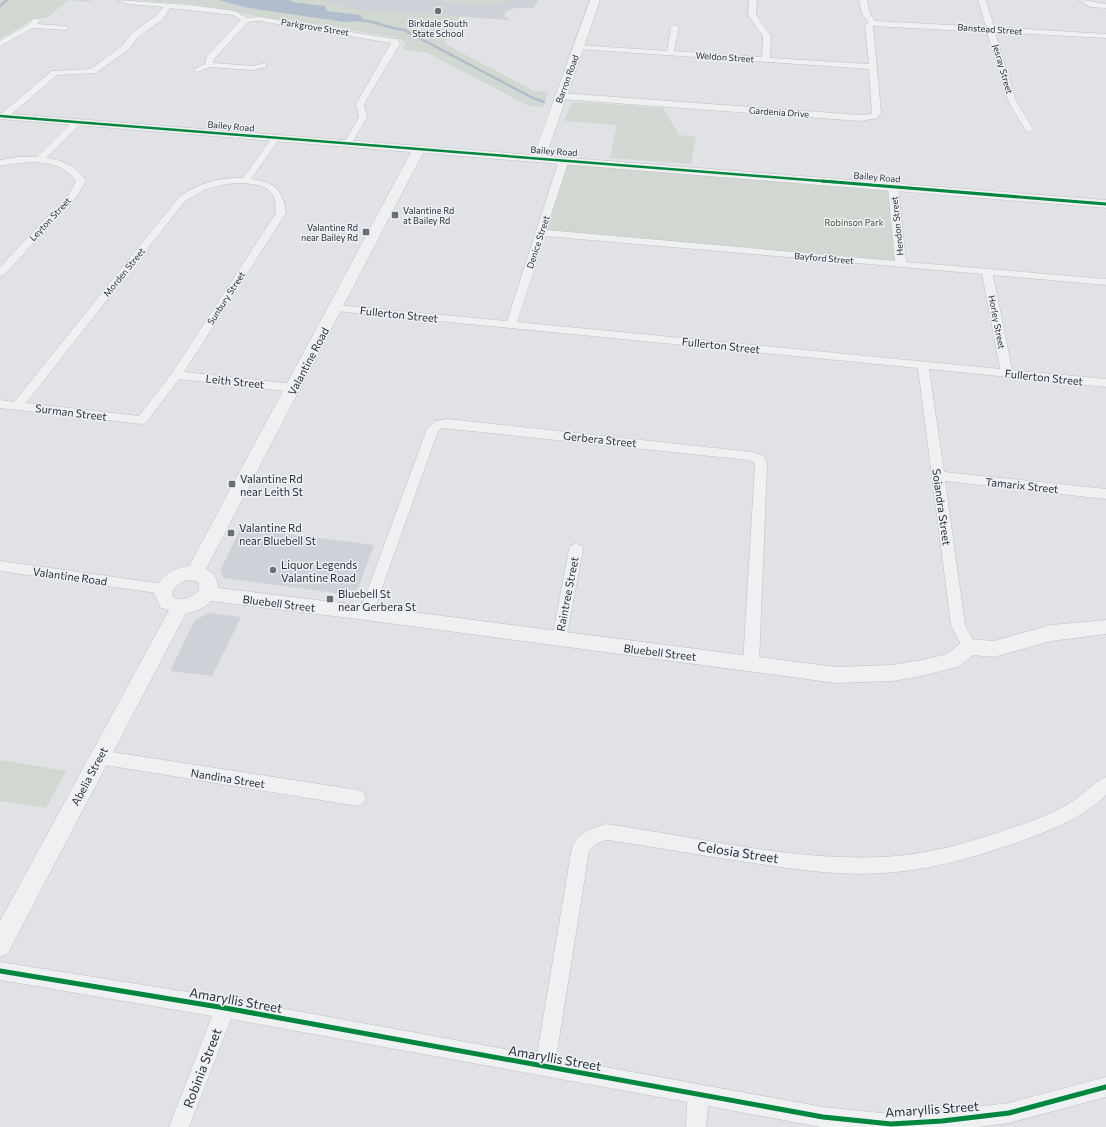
<svg xmlns="http://www.w3.org/2000/svg" width="1106" height="1127" viewBox="0 0 1106 1127" font-family="Commissioner,sans-serif">
	<style>
		.built { fill: #cfd1d8 }
		.green { fill: #d0d8d1 }
		.water { fill: #b1bdcd }
		.lines { fill: none; stroke-linecap: round; stroke-linejoin: round }
		.stream { stroke: #b1bdcd; stroke-width: 2.5 }
		.minor-casing { stroke: #bfc0c3; stroke-width: 1 }
		.tertiary-casing { stroke: #bfc0c3; stroke-width: 1 }
		.minor { fill: #eff0f2; fill-rule: evenodd }
		.tertiary { fill: #eff0f2; fill-rule: evenodd }
		.cycleway-far2-casing { stroke: #eef0f4; stroke-width: 4 }
		.cycleway-far1-casing { stroke: #eef0f4; stroke-width: 5 }
		.cycleway-casing { stroke: #eef0f4; stroke-width: 8 }
		.cycleway-far2 { stroke: #00873e; stroke-width: 2.5 }
		.cycleway-far1 { stroke: #00873e; stroke-width: 3 }
		.cycleway { stroke: #00873e; stroke-width: 5 }
		.poi-dot { fill: #696e77; stroke: #eef0f4; stroke-width: 1.5 }
		.labels { text-anchor: middle; dominant-baseline: central; stroke-width: 3; stroke-linejoin: round; paint-order: stroke }
		.far-poi-label { font-size: 9px; fill: #292f3c; stroke: #eef0f4 }
		.far-street-label { font-size: 9px; fill: #292f3c; stroke: #eef0f4 }
		.far-park-label { font-size: 9px; fill: #3c5638; stroke: #eef0f4 }
		.street-label { font-size: 11px; fill: #292f3c; stroke: #eef0f4 }
		.poi-label { font-size: 11px; fill: #292f3c; stroke: #eef0f4; text-anchor: start }
		.near-street-label { font-size: 13px; fill: #292f3c; stroke: #eef0f4 }
	</style>
	<rect width="100%" height="100%" fill="#e0e2e5"/>
	<path class="built" d="M320,0H538L534,8H515L506,12L504,16L509,20L350,9Z
		M241,528L374,545L359,586L355,591L342,594L224,578L220,571Z
		M209,613L241,617L212,676L170,671L195,620Z"/>
	<path class="green" d="M0,0H93L87,2L69,0L46,18H35L0,39Z
		M131,0H320L350,9L460,16L445,44L534,91L548,92L543,107L529,106L426,52L403,50L405,43L400,39L392,37L336,27L335,30L192,4Z
		M427,0H508L505,5H476Z
		M580,102L663,108L679,135L696,137L691,164L610,158L617,125L564,121L571,103Z
		M564,160L893,187L901,264L541,233Z
		M0,760L66,771L46,808L0,801Z"/>
	<path class="water" d="M218,0H290L292,2L325,6L327,11L360,15L364,21L344,22L249,8Z"/>
	<g class="lines">
		<path class="stream" d="M0,6L7,0
			M359,20C375,21 388,28 404,30L533,98L544,102"/>
		<g class="minor-casing">
			<path id="minor" d="M117,0L189,5L235,11L247,18L260,17L394,39H397L400,44L364,104L367,117L352,143L348,146L344,143L359,117L356,104L391,43L260,21L248,22L214,59L213,63L253,66L266,63V67L253,70L210,67L197,72L193,70L205,64L207,56L241,20L233,15L170,8L163,19L138,37L129,49L96,73L57,75L7,118H1V114L52,71L91,69L123,45L132,33L157,15L163,7L127,4Z
				M749,0H757L756,15L771,36L770,58L869,64L865,25L869,22L862,14L859,0H867L870,14L875,21L986,27L978,0H986L994,27L1106,34V38L995,32L1016,101L1033,129L1029,132L1026,131L1008,101L987,32L873,26L881,112L878,118L860,121L561,99L557,96L561,93L860,115L872,114L869,69L579,49L575,47L579,45L667,51L671,27L675,25L679,27L674,51L762,57L763,36L748,15Z
				M1079,0C1089,0 1097,3 1106,4V8L1090,7Z
				M33,19H39L40,21L37,24L65,26L69,28L65,30L33,28L0,46V41L29,24Z
				M77,119L81,122L80,124L46,158C65,161 75,165 86,181L77,196L4,275L0,276V267L70,193L76,181C60,157 25,161 0,166V160L18,157H37L74,120Z
				M276,135L280,138L251,179C275,182 283,190 286,213L184,372L294,384L298,385L300,388L298,391L294,392L179,379L146,423L142,424L0,408V400L14,402L179,197C198,183 219,177 243,178L273,136ZM226,184C240,183 267,181 274,197C276,202 275,208 276,213L172,373L139,416L26,403L185,201L206,189Z
				M564,157L569,160L546,230L895,261L888,187L893,184L898,187L906,262L1106,279V285L993,275L1012,370L1106,379V387L929,369L944,472L1106,489V499L945,481L965,625L977,647L974,651L969,653L964,651L951,625L918,368L336,311L331,308L336,305L507,321L559,160ZM545,236L982,274L1000,369L517,322Z
				M447,419L752,452L765,457L767,465L759,664L756,668L751,670L746,668L743,664L755,465L754,462L749,460L442,428L438,431L373,613L371,617L366,619L361,617L359,613L427,429L435,421Z
				M576,544L581,545L583,549L566,639L564,643L559,645L554,643L552,639L569,549L571,545Z
				M0,561L164,584L169,585L171,589L169,593L164,594L0,571Z
				M99,750L358,790L364,793L366,798L364,803L358,806L99,764L93,762L91,757L93,752Z
				M1106,777V795C1079,821 1042,834 1007,846C967,859 925,871 883,873C842,876 800,870 760,864C709,857 658,847 607,840L597,843L589,851L556,1058L823,1107L891,1114L942,1111L1009,1103L1106,1077V1097L1009,1123L978,1127H821L708,1106L706,1127H686L687,1102L231,1019L189,1127H169L212,1016L0,980V962L225,998L537,1055L572,847C579,832 592,828 607,824C697,837 791,861 882,857C928,855 974,841 1017,826C1038,819 1059,811 1077,798C1087,791 1095,781 1106,777Z"/>
		</g>
		<g class="tertiary-casing">
			<path id="tertiary" d="M590,0H600L546,156L1106,200V208L423,153L206,569C214,574 218,579 218,588L366,606L836,667L892,665L922,660L947,654L962,642L969,639L994,641L1051,625L1106,620V634L1051,641L994,657L973,655L960,666L922,676L892,681L836,683L366,620L211,601C204,608 196,612 186,613L8,953L0,957V921L169,610L161,608L154,594C158,577 172,568 189,566L411,152L0,119V113L534,155ZM188,580L196,581L199,583V590C191,598 185,601 174,598L172,594C174,586 181,582 188,580Z"/>
		</g>
		<use href="#minor" class="minor"/>
		<use href="#tertiary" class="tertiary"/>
		<g class="cycleway-far2-casing">
			<path id="cycleway-far2" d="M0,116L834,182"/>
		</g>
		<g class="cycleway-far1-casing">
			<path id="cycleway-far1" d="M822,181L1106,204"/>
		</g>
		<g class="cycleway-casing">
			<path id="cycleway" d="M0,971L225,1008L823,1117L891,1124L942,1121L1009,1113L1106,1087"/>
		</g>
		<use href="#cycleway-far2" class="cycleway-far2"/>
		<use href="#cycleway-far1" class="cycleway-far1"/>
		<use href="#cycleway" class="cycleway"/>
	</g>
	<g class="poi-dot">
		<circle cx="438" cy="11" r="4"/>
		<rect x="391" y="211" width="8" height="8" rx="2"/>
		<rect x="362" y="228" width="8" height="8" rx="2"/>
		<rect x="228" y="480" width="8" height="8" rx="2"/>
		<rect x="227" y="529" width="8" height="8" rx="2"/>
		<circle cx="273" cy="570" r="4"/>
		<rect x="326" y="595" width="8" height="8" rx="2"/>
	</g>
	<g class="labels">
		<g class="far-poi-label">
			<text x="438" y="23">Birkdale South<tspan x="438" dy="10">State School</tspan></text>
			<text x="403" y="210" text-anchor="start">Valantine Rd<tspan x="403" dy="10">at Bailey Rd</tspan></text>
			<text x="358" y="227" text-anchor="end">Valantine Rd<tspan x="358" dy="10">near Bailey Rd</tspan></text>
		</g>
		<g class="far-street-label">
			<text transform="translate(315 27) rotate(9)">Parkgrove Street</text>
			<text transform="translate(990 29) rotate(4)">Banstead Street</text>
			<text transform="translate(725 57) rotate(4)">Weldon Street</text>
			<text transform="translate(1003 69) rotate(74)">Jesray Street</text>
			<text transform="translate(567 79) rotate(-70)">Barron Road</text>
			<text transform="translate(779 112) rotate(4)">Gardenia Drive</text>
			<text transform="translate(231 126) rotate(5)">Bailey Road</text>
			<text transform="translate(554 151) rotate(4)">Bailey Road</text>
			<text transform="translate(877 177) rotate(5)">Bailey Road</text>
			<text transform="translate(50 219) rotate(-47)">Leyton Street</text>
			<text transform="translate(897 226) rotate(-96)">Hendon Street</text>
			<text transform="translate(538 242) rotate(-72)">Denice Street</text>
			<text transform="translate(824 258) rotate(5)">Bayford Street</text>
			<text transform="translate(124 272) rotate(-51)">Morden Street</text>
			<text transform="translate(226 298) rotate(-57)">Sunbury Street</text>
			<text transform="translate(997 322) rotate(79)">Horley Street</text>
		</g>
		<g class="far-park-label">
			<text x="854" y="222">Robinson Park</text>
		</g>
		<g class="street-label">
			<text transform="translate(399 314) rotate(6)">Fullerton Street</text>
			<text transform="translate(721 345) rotate(6)">Fullerton Street</text>
			<text transform="translate(308 361) rotate(-62)">Valantine Road</text>
			<text transform="translate(1044 377) rotate(6)">Fullerton Street</text>
			<text transform="translate(235 381) rotate(6)">Leith Street</text>
			<text transform="translate(71 412) rotate(7)">Surman Street</text>
			<text transform="translate(600 439) rotate(6)">Gerbera Street</text>
			<text transform="translate(1022 485) rotate(6)">Tamarix Street</text>
			<text transform="translate(942 507) rotate(82)">Soiandra Street</text>
			<text transform="translate(70 576) rotate(8)">Valantine Road</text>
			<text transform="translate(567 594) rotate(-79)">Raintree Street</text>
			<text transform="translate(279 603) rotate(7)">Bluebell Street</text>
			<text transform="translate(660 652) rotate(7)">Bluebell Street</text>
			<text transform="translate(89 776) rotate(-62)">Abelia Street</text>
			<text transform="translate(228 778) rotate(9)">Nandina Street</text>
		</g>
		<g class="poi-label">
			<text x="240" y="478">Valantine Rd<tspan x="240" dy="13">near Leith St</tspan></text>
			<text x="239" y="527">Valantine Rd<tspan x="239" dy="13">near Bluebell St</tspan></text>
			<text x="281" y="564">Liquor Legends<tspan x="281" dy="13">Valantine Road</tspan></text>
			<text x="338" y="593">Bluebell St<tspan x="338" dy="13">near Gerbera St</tspan></text>
		</g>
		<g class="near-street-label">
			<text transform="translate(738 852) rotate(9)">Celosia Street</text>
			<text transform="translate(236 1000) rotate(10)">Amaryllis Street</text>
			<text transform="translate(555 1058) rotate(10)">Amaryllis Street</text>
			<text transform="translate(202 1068) rotate(-69)">Robinia Street</text>
			<text transform="translate(932 1109) rotate(-4)">Amaryllis Street</text>
		</g>
	</g>
</svg>
